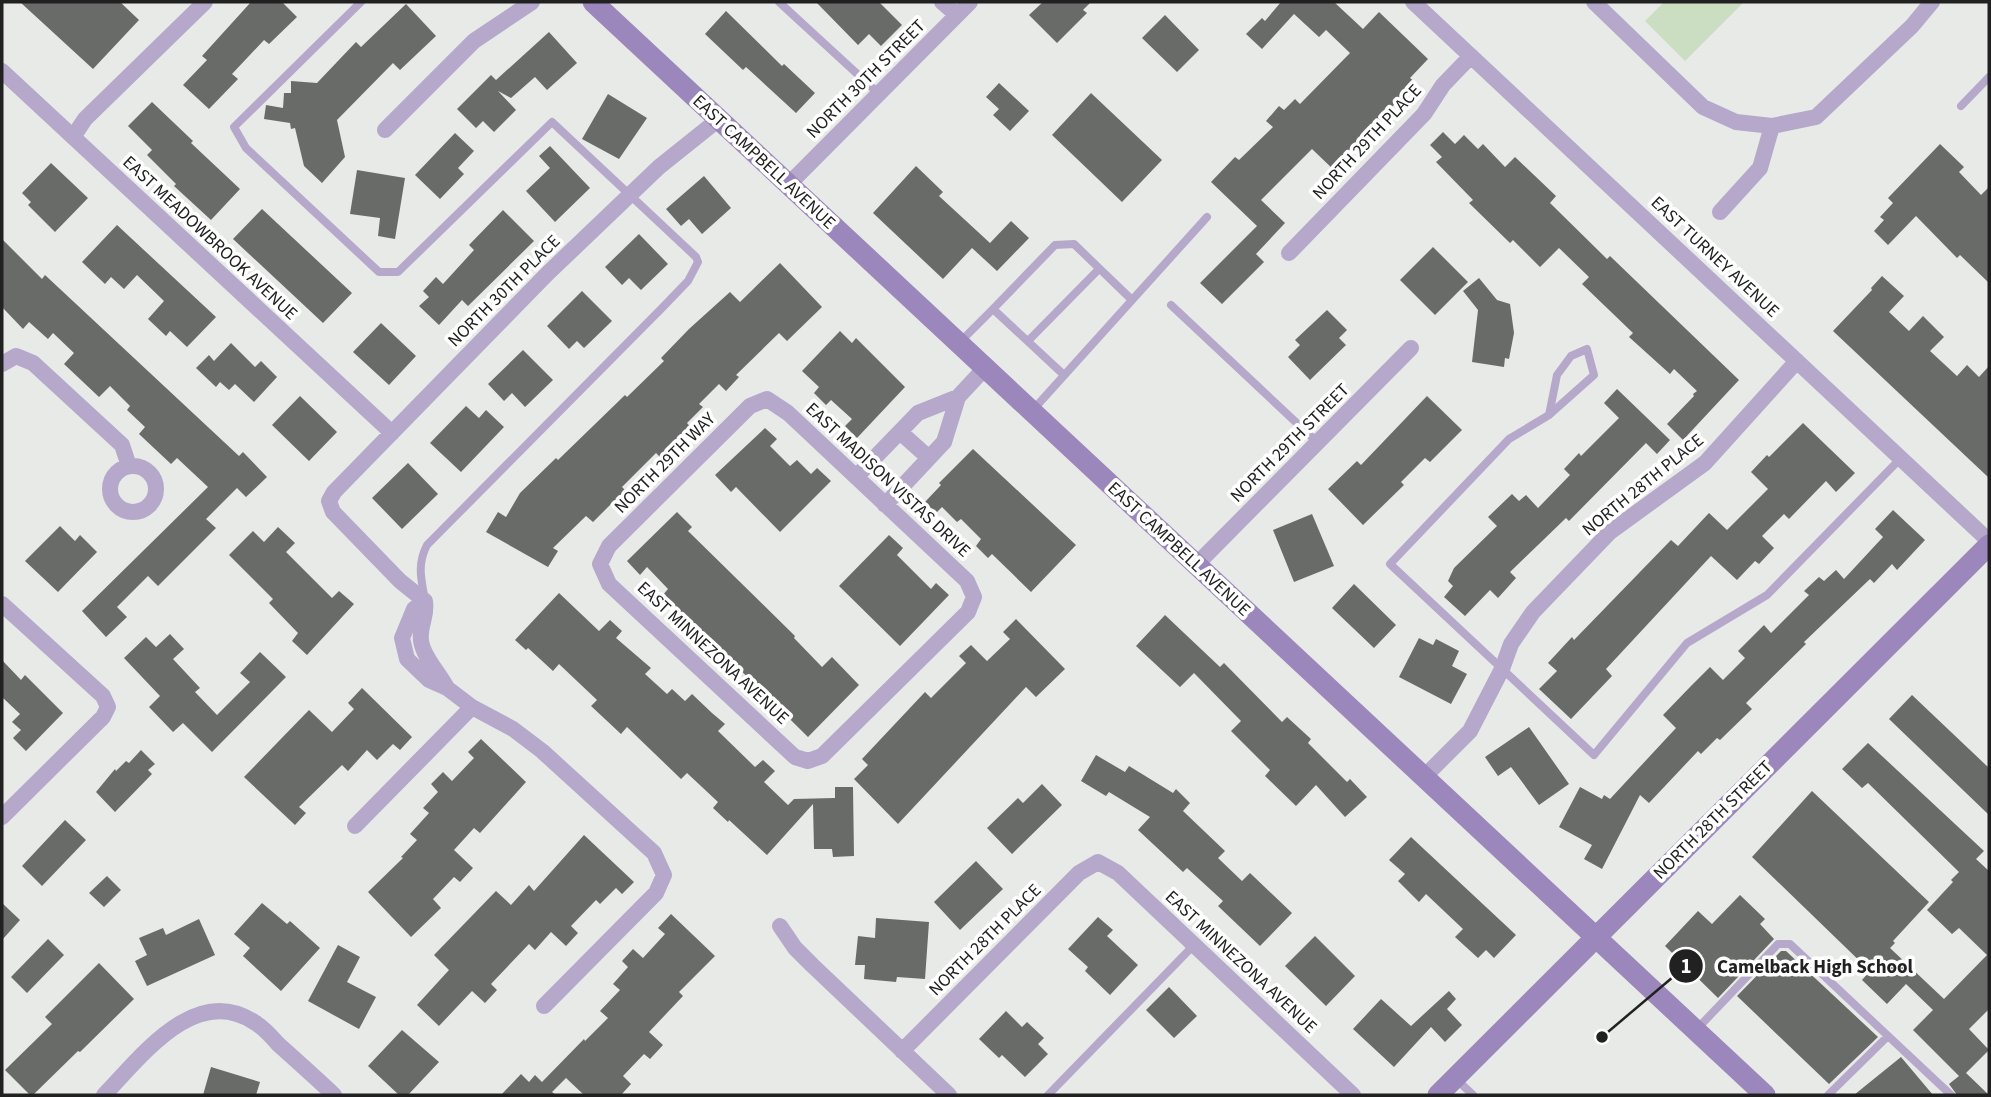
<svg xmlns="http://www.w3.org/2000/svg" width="1991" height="1097" viewBox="0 0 1991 1097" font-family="'Source Sans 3',sans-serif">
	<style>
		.green { fill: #ccdec2 }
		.building { fill: #696b68 }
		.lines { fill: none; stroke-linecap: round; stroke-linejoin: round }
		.lane { stroke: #b5a8cb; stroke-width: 8 }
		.street { stroke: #b5a8cb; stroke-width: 16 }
		.secondary { stroke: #9b87bb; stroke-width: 21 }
		.labels { text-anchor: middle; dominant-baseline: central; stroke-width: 7; stroke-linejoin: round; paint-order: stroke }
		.street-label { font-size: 18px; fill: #202120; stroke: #fff }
		.leader { fill: none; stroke: #202120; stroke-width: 2.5 }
		.callout-dot { fill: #202120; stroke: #fff; stroke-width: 2.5 }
		.mark-label { font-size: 21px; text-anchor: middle; font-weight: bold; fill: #fff }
		.callout-label { font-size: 19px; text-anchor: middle; font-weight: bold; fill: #202120; stroke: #fff; stroke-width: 7; stroke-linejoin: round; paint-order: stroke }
	</style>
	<rect width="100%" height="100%" fill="#e8eae7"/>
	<path class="green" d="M1664,2H1744L1685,61L1645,21Z"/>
	<path class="building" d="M20,2H120L139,20L93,69Z
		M251,2H282L297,17L269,44L264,40L232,74L238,79L209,109L183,85L207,60L202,56Z
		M816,2H879L902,25L881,46L869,34L858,45Z
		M1043,2H1091L1083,10L1087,13L1057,43L1029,15Z
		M1281,2H1334L1363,29L1379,12L1428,59L1410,78L1416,83L1390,109L1393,111L1375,130L1372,128L1349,151L1352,154L1335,171L1312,149L1261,200L1285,223L1256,254L1264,262L1222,304L1200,283L1257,226L1211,182L1235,157L1239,160L1273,127L1266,121L1279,106L1284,110L1295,99L1300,104L1350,53L1326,30L1319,37L1294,14L1262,49L1246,34L1262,18L1265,21Z
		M406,4L436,36L400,70L393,63L337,120L345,157L322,183L304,166L295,128L291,129L290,123L264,119L266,105L283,108L284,93H291V81L317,83L356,42L361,47Z
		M726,11L782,66L784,64L815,93L796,113L746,67L743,70L705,34Z
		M1165,15L1199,50L1177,72L1142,38Z
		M549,32L577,63L547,90L535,77L511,98L498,91L516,110L494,132L483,121L476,128L457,109L491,75L496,80Z
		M999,83L1029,111L1010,131L993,115L999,109L986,97Z
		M1091,93L1162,160L1122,202L1052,135Z
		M608,94L647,118L619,159L582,139Z
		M152,102L193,141L191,143L240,189L211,220L174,186L176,184L147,155L152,150L128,126Z
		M1443,132L1455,144L1464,135L1478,149L1483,144L1505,167L1515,157L1556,196L1550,203L1607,259L1610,256L1739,380L1683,440L1667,424L1694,396L1693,394L1697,391L1674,369L1670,374L1629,337L1633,333L1582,284L1589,277L1559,248L1540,267L1513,240L1510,243L1469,203L1473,200L1436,162L1442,157L1430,145Z
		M455,133L474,151L458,168L464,174L440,199L415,175Z
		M1940,144L1964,167L1959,172L1981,195L1989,187V283L1960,255L1957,258L1916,216L1888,245L1874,231L1884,220L1880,217L1893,203L1888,198Z
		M550,146L590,188L555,222L526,191L550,168L539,156Z
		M51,163L88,198L55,232L28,205L31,202L22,193Z
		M916,166L943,192L939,196L990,243L1011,221L1029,238L997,271L972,248L943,279L873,213Z
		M357,170L405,178L395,239L378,236L380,218L350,214Z
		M704,176L731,208L702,234L689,219L681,226L666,209Z
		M262,209L352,293L323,323L233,239Z
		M503,210L534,241L468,306L462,300L439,325L419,306L429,297L423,291L436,277L443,284L474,250L469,245Z
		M117,225L216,317L187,347L170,331L166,336L148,319L164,301L137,275L124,289L111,277L105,284L82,262Z
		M639,234L668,264L641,290L629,278L622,285L605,267Z
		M2,239L42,279L45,275L239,456L243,452L267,477L246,497L237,488L206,519L216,528L158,586L148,576L117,607L127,617L106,637L82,611L208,487L177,458L171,464L139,434L145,427L127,410L130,406L110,386L99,397L64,364L74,353L53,333L48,339L29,322L23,329L2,307Z
		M1433,247L1468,282L1435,315L1400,280Z
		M780,263L822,307L787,341L779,333L736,375L739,377L726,391L719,384L699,404L703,407L687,423L693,430L662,459L656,453L622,487L628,493L614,507L611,504L593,522L586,516L553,548L558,551L548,567L486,532L498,512L506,517L520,493L556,458L558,460L625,395L627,397L664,361L661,358L689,329L730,292L740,302Z
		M1882,276L1904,296L1889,312L1909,331L1923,316L1944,337L1930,351L1957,376L1967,365L1979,377L1989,366V478L1833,331L1872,290L1871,288Z
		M1479,278L1497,300L1510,304L1514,333L1509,359L1505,358L1504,367L1472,362L1478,310L1463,291Z
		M582,291L612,321L584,348L577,341L569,349L547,326Z
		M1327,310L1347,330L1339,338L1346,345L1310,380L1288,357L1300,345L1295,340Z
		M381,323L416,356L389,385L353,352Z
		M840,331L852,343L856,338L905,387L857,438L845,426L852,419L831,400L826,405L814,393L819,387L802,371Z
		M231,343L255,367L261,361L277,377L254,402L235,384L229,390L220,382L216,387L196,368L209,355L214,361Z
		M523,350L553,380L525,407L512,393L504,401L488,384Z
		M1617,389L1670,440L1657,454L1646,443L1569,521L1566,518L1510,572L1516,578L1498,598L1490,590L1465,616L1444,597L1453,586L1448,581L1454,568L1497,526L1488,517L1512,494L1519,501L1526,495L1538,508L1570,475L1564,469L1579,453L1581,456L1619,418L1604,403Z
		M300,396L337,432L309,461L272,425Z
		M1427,396L1462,430L1430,462L1425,458L1401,482L1404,485L1363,525L1328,489L1357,461L1361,465Z
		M466,406L479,418L486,410L504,427L461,472L430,443Z
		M1803,423L1855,473L1836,492L1826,481L1789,519L1784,514L1762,536L1774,548L1759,564L1755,561L1737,580L1711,556L1606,669L1612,676L1571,719L1539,689L1557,671L1548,663L1572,637L1574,640L1671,540L1678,546L1709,513L1727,530L1768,489L1751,472L1767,455L1769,457Z
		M765,428L777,439L770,446L790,466L797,460L811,474L817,468L831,481L780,532L736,487L731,492L715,475Z
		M973,449L1076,545L1031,592L992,554L988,558L976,546L981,539L961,519L957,522L942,507L936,513L925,502L941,485L939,483Z
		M408,463L438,494L402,529L372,498Z
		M1893,510L1925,540L1897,570L1892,564L1874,583L1870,579L1804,642L1806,644L1746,703L1752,709L1720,740L1717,738L1701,754L1698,751L1649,803L1640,795L1602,869L1584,859L1592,845L1559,827L1580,787L1602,799L1604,795L1610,799L1676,728L1663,715L1691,686L1710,667L1723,680L1745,658L1738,651L1764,625L1771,633L1809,595L1804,591L1819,577L1824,581L1836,570L1844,579L1883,537L1875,529Z
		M677,512L692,527L688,531L795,636L794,638L822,667L832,657L859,685L808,737L698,628L696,629L662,596L668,589L647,567L640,575L627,561Z
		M1312,514L1334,566L1294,582L1273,530Z
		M60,526L75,541L80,535L97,552L58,592L25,561Z
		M278,527L295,543L286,552L332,598L339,591L354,604L307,655L292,641L298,633L269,603L273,599L229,555L253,531L264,542Z
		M889,535L903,548L897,555L931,589L936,583L949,595L900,646L839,586Z
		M1354,584L1396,625L1374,648L1332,608Z
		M559,593L599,631L610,620L622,631L616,638L651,668L645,674L667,694L672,689L685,701L692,694L712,713L725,724L718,731L755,767L763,760L775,771L764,782L788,805L794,799L835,798V787H853L854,856L833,857L832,849H814L813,804L767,855L729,820L728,822L713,808L718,802L687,773L681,779L627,727L621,734L591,706L597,700L559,664L553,671L528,648L526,650L515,640Z
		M1165,615L1220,667L1224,663L1282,722L1287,717L1311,739L1308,743L1347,782L1350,779L1367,797L1345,817L1316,785L1296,806L1265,776L1270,770L1231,731L1241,721L1194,673L1180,687L1136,646Z
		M1016,619L1065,669L1036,697L1026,687L898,824L854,779L868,765L862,759L925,692L931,698L966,663L959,656L971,645L987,661L1010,639L1003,632Z
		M170,634L184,649L173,659L200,688L195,692L217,715L250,682L240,673L260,652L286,677L212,752L183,723L173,732L149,707L160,696L124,658L146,637L156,647Z
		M1419,638L1433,645L1436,639L1459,651L1452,666L1467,674L1451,704L1399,677Z
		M2,660L21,680L25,675L63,713L26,751L13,738L21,730L12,722L20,714L2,697Z
		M362,688L412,737L400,750L393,744L377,760L367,750L348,771L342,765L299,807L306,813L295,825L244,777L309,710L332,732L354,709L348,703Z
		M1912,695L1989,768V815L1889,719Z
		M1529,727L1569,784L1539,805L1511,767L1498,776L1485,757Z
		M481,739L526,782L480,833L474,828L454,850L473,868L460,882L454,877L433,899L441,908L411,937L368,892L403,858L401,857L417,840L410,834L429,813L423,808L438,792L431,784L443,772L452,781L474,758L468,752Z
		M1868,743L1984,851L1976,859L1989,871V1009L1969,1029L1989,1050L1966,1073L1989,1095H1957L1949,1084L1959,1076L1913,1030L1933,1010L1906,984L1887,1004L1862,980L1870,971L1752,857L1812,791L1929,902L1893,941L1895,943L1890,948L1944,999L1987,955L1959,928L1952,934L1927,910L1953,882L1951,880L1959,872L1868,783L1862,788L1842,769Z
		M141,750L155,764L148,770L152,774L115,812L96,792L115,769L116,771L126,761L129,763Z
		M1096,755L1125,772L1129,766L1173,793L1176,789L1190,803L1183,811L1225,851L1218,858L1242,881L1250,873L1292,913L1260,946L1218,906L1223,901L1187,868L1183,872L1138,830L1150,817L1109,792L1106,796L1081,781Z
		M1042,784L1062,805L1012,854L987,828L1018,798L1023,803Z
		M65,820L86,840L42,886L22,866Z
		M584,835L634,882L622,894L616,888L600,904L596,900L571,926L578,933L566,946L551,932L535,950L529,944L491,984L497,990L485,1003L472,991L439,1026L417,1005L449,970L434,955L496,891L511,905L529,885L534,891Z
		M1411,837L1516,935L1494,958L1486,950L1478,958L1455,937L1463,929L1426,894L1419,902L1398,881L1405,874L1389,860Z
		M976,861L1003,889L960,930L934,902Z
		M107,876L121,890L104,907L89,893Z
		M1740,895L1765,919L1760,924L1774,939L1718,998L1665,946L1698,911L1712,924Z
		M2,903L20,920L2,940Z
		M262,903L287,924L290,921L320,948L281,991L243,956L250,948L234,934Z
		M671,914L715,956L679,992L683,996L649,1032L663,1045L650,1059L644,1054L623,1076L631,1084L621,1095H584L566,1078L552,1092L556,1095H501L521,1074L529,1082L535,1075L542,1082L584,1039L585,1041L608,1018L600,1011L620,990L613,984L628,967L622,961L633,949L643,958L665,934L658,928Z
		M1098,917L1113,930L1107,936L1138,965L1110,995L1085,971L1088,967L1068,949Z
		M876,918L929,922L925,979L897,977L896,982L864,979L865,965H855L858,936L875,938Z
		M199,919L215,955L147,986L135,961L147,955L139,938L163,928L166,935Z
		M1315,936L1355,976L1326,1006L1285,966Z
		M48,939L64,955L27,993L11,977Z
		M338,945L360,957L347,982L376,997L359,1029L308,1001Z
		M1781,951H1786L1878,1037L1829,1084L1737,996Z
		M99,963L134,999L80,1052L78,1051L33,1095H30L5,1070L52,1024L45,1017Z
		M1169,987L1197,1016L1174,1038L1146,1010Z
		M1449,991L1456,999L1447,1009L1462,1025L1445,1042L1431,1027L1394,1067L1353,1029L1381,999L1411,1026Z
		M1006,1011L1022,1027L1027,1022L1044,1038L1038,1044L1048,1054L1025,1077L1002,1055L999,1058L979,1039Z
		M402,1030L439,1062L408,1095H399L368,1066Z
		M1901,1057L1933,1095H1854Z
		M211,1067L260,1082L256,1095H203Z"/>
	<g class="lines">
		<path class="lane" d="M361,2L234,127L246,148L379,272H398L552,122L696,257L698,262L688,281L662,308L427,545C417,564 421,579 425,600
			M779,2L878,93
			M1961,106L1989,77
			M1171,305L1317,442
			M993,309L1055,245L1074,244L1132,300
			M1028,341L1099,269
			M960,342L993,309L1064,375
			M1032,411L1207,217
			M1549,415L1557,375L1571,356L1587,349L1594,375L1549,415L1509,439L1390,564L1594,755L1687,643L1767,595L1901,458
			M1696,1030L1778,944H1790L1951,1095
			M1455,1078L1473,1095
			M1048,1095L1194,945
			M1828,1095L1888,1036"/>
		<path class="street" d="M942,2L957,15
			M1413,2L1989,541
			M1594,2L1703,107L1736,122L1772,126
			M2,71L392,433
			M385,130L474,41L532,2
			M73,137L85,119L205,2
			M789,184L970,2
			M1720,212L1760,168L1772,126L1816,117L1912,26L1932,2
			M1289,253L1424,114L1443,85L1471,56
			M2,364L16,356L33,363L122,445L129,466
			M767,399L788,413L967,581L974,597L968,612L822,756L808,761L795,757L609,584L600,564L609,546L750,406Z
			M900,432L929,458
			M110 489a23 23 0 1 1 46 0a23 23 0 1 1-46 0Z
			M856,477L918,413L958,397
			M885,505L944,442L958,397L985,368
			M1196,565L1411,348
			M425,601L414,609L402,638L407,659L429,680L447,688L472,707L513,729L542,751L654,853L664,875L656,893L544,1006
			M2,604L103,696L108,707L103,717L2,817
			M447,688C439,672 418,652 421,633C422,620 427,616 425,601L400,581L333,512L329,501L334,492L547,274L659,167L719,119
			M1424,777L1470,731L1502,669L1511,644L1533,612L1610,532L1705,463L1797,361
			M355,826L472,707
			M780,926L795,948L812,965L949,1095
			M902,1051L1079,873L1098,862L1118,873L1353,1095
			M104,1095C141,1057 195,983 254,1022C263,1027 271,1036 278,1044C297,1061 316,1078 334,1095"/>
		<path class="secondary" d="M593,2L1765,1095
			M1438,1095L1989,545"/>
	</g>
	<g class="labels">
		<g class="street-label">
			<text transform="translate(866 79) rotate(-45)">NORTH 30TH STREET</text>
			<text transform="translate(1367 142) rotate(-47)">NORTH 29TH PLACE</text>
			<text transform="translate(764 162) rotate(43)">EAST CAMPBELL AVENUE</text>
			<text transform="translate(210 238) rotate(43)">EAST MEADOWBROOK AVENUE</text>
			<text transform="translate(1715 257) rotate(43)">EAST TURNEY AVENUE</text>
			<text transform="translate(504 291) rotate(-45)">NORTH 30TH PLACE</text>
			<text transform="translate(1290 443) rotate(-45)">NORTH 29TH STREET</text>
			<text transform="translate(665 463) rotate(-45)">NORTH 29TH WAY</text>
			<text transform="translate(888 480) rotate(43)">EAST MADISON VISTAS DRIVE</text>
			<text transform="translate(1643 485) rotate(-39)">NORTH 28TH PLACE</text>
			<text transform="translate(1179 549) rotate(43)">EAST CAMPBELL AVENUE</text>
			<text transform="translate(713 653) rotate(43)">EAST MINNEZONA AVENUE</text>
			<text transform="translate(1713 820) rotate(-45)">NORTH 28TH STREET</text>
			<text transform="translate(985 940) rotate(-45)">NORTH 28TH PLACE</text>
			<text transform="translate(1241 962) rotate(43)">EAST MINNEZONA AVENUE</text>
		</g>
	</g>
	<path class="leader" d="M1602 1037L1686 966"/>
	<g class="callout-dot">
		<circle cx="1602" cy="1037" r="7"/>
		<circle cx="1686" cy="966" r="18"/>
	</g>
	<g class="mark-label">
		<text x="1686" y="973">1</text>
	</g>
	<g class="callout-label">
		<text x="1815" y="973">Camelback High School</text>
	</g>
	<rect width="1991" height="1097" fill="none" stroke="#202120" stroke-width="7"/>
</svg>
